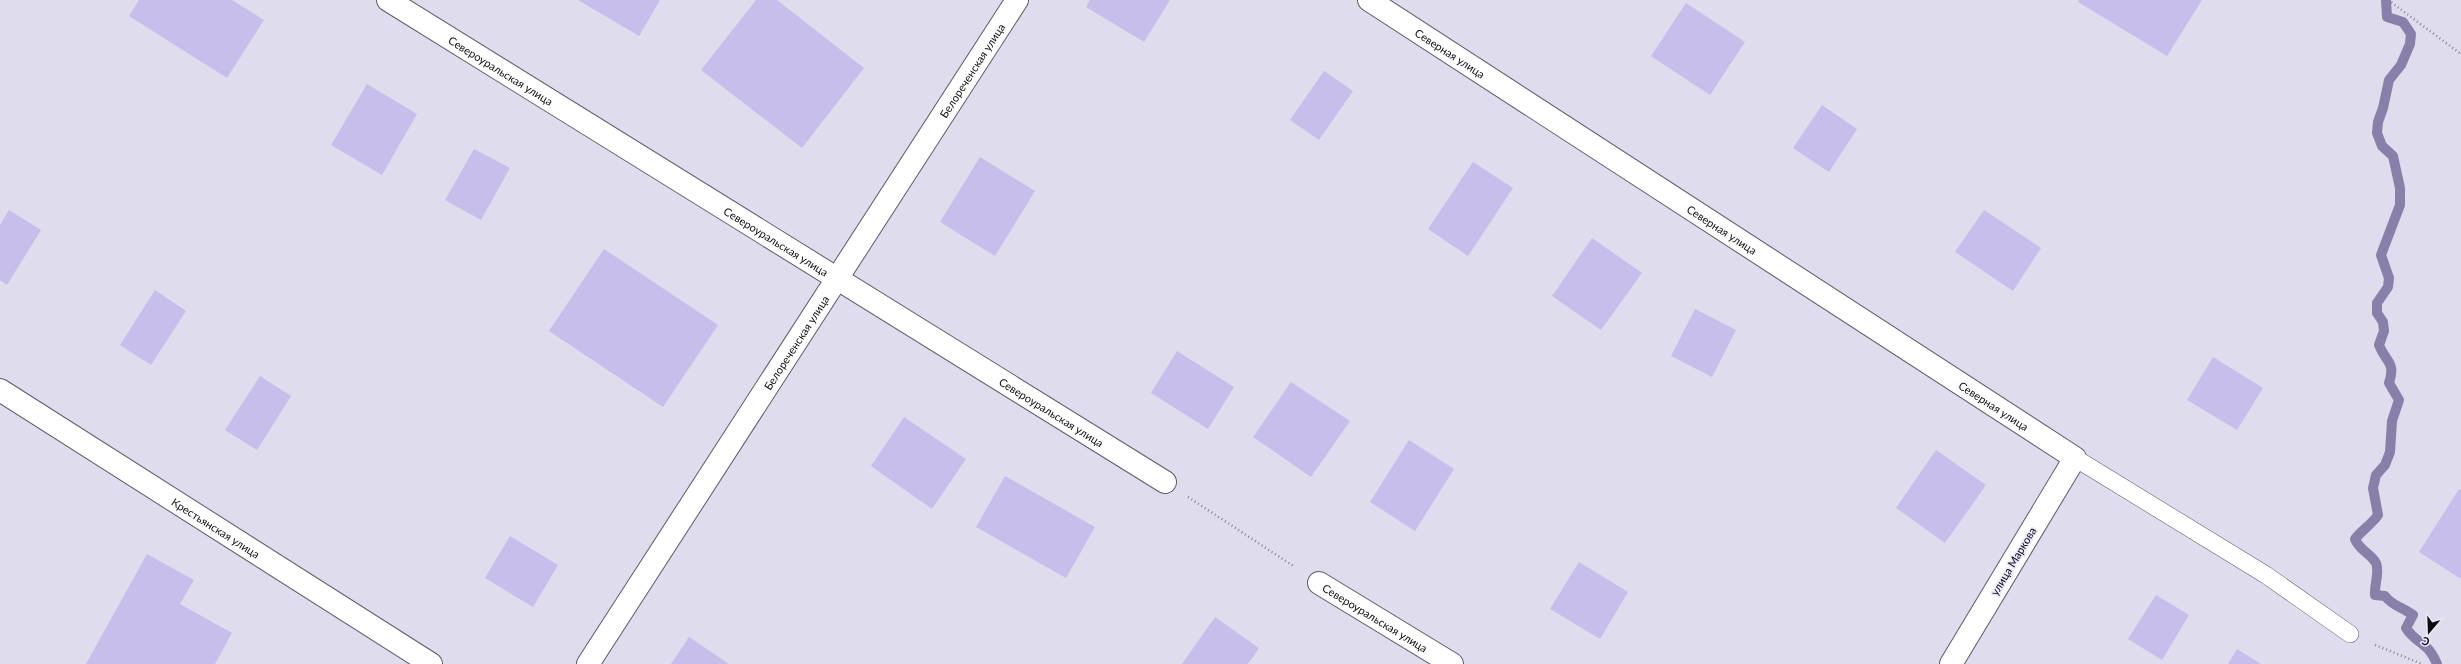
<svg xmlns="http://www.w3.org/2000/svg" width="2461" height="664" viewBox="0 0 2461 664" font-family="Lato,sans-serif">
	<style>
		.lines { fill: none; stroke-linecap: round; stroke-linejoin: round }
		.stream { stroke: #8980a9; stroke-width: 10 }
		.building { fill: #c8beeb }
		.service-casing { stroke: #5d5a69; stroke-width: 18 }
		.minor-casing { stroke: #5d5a69; stroke-width: 24 }
		.path { stroke: #888692; stroke-width: 2.5; stroke-dasharray: 1 3; stroke-linecap: butt }
		.service { stroke: #fff; stroke-width: 17 }
		.minor { stroke: #fff; stroke-width: 22 }
		.labels { text-anchor: middle; dominant-baseline: central; stroke-width: 3.5; stroke-linejoin: round; paint-order: stroke }
		.street-label { font-size: 11px; fill: #0c0b10; stroke: #ede9fb }
	</style>
	<rect width="100%" height="100%" fill="#dfdcee"/>
	<g class="lines">
		<path class="stream" d="M2386,0L2387,17L2403,22L2411,34L2410,44L2401,65L2389,80L2383,108L2378,122L2377,133L2382,146L2393,156L2400,188V205L2381,255L2389,278L2388,287L2377,303V313L2383,322L2384,331L2379,345C2386,363 2396,362 2389,383L2399,400L2392,421L2390,452L2385,465L2376,475L2373,488L2378,515C2371,525 2362,530 2355,539C2359,550 2370,553 2376,563C2380,572 2374,585 2375,595L2385,596C2392,606 2403,607 2413,615L2406,628C2417,645 2427,640 2437,664"/>
	</g>
	<path class="building" d="M139,0H232L264,20L227,78L129,16Z
		M578,0H660L639,36Z
		M756,0H777L864,68L802,148L701,70Z
		M1090,0H1170L1144,42L1086,7Z
		M2079,0H2202L2167,56L2078,2Z
		M1686,3L1745,42L1710,95L1651,56Z
		M1324,71L1353,91L1319,140L1290,120Z
		M367,84L417,114L382,175L331,145Z
		M1822,105L1857,129L1829,172L1793,148Z
		M474,149L510,168L481,220L445,200Z
		M980,157L1035,191L995,256L940,222Z
		M1473,162L1513,188L1468,256L1428,229Z
		M9,210L41,230L7,285L0,280V225Z
		M1984,210L2041,248L2013,291L1955,252Z
		M1592,238L1642,273L1601,330L1552,296Z
		M604,249L718,325L663,407L549,331Z
		M155,290L186,311L151,365L120,345Z
		M1695,309L1736,330L1712,377L1671,356Z
		M1177,351L1234,387L1208,429L1151,393Z
		M2213,357L2263,388L2237,430L2187,400Z
		M260,376L291,396L257,450L225,430Z
		M1291,382L1350,421L1311,477L1253,437Z
		M904,417L966,459L932,509L871,466Z
		M1409,440L1454,469L1415,531L1370,502Z
		M1936,450L1986,485L1945,543L1896,508Z
		M1005,476L1095,527L1066,578L976,527Z
		M2459,489L2461,490V579L2419,552Z
		M510,536L558,565L533,607L485,578Z
		M147,554L194,580L180,604L232,633L215,664H86Z
		M1579,562L1628,592L1600,639L1550,609Z
		M2156,595L2189,615L2162,660L2128,639Z
		M1215,617L1259,648L1248,664H1182Z
		M689,637L729,664H671Z
		M2237,649L2261,664H2228Z"/>
	<g class="lines">
		<g class="service-casing">
			<path id="service" d="M2075,458L2266,575L2350,634"/>
		</g>
		<g class="minor-casing">
			<g id="minor">
				<path id="s1" d="M388,0L1165,482"/>
				<path id="s2" d="M1369,0L2075,458L1951,664"/>
				<path id="s3" d="M0,390L431,664"/>
				<path id="s4" d="M1319,583L1452,664"/>
				<path id="s5" d="M588,664L1017,0"/>
			</g>
		</g>
		<path class="path" d="M2388,0L2461,54
			M1188,497L1295,567
			M2375,645L2422,664"/>
		<use href="#service" class="service"/>
		<use href="#minor" class="minor"/>
	</g>
	<g class="labels">
		<g class="street-label">
			<text stroke="none"><textPath href="#s2" startOffset="97">Северная улица</textPath></text>
			<text stroke="none"><textPath href="#s1" startOffset="133">Североуральская улица</textPath></text>
			<text stroke="none"><textPath href="#s5" startOffset="707">Белореченская улица</textPath></text>
			<text stroke="none"><textPath href="#s2" startOffset="421">Северная улица</textPath></text>
			<text stroke="none"><textPath href="#s1" startOffset="457">Североуральская улица</textPath></text>
			<text stroke="none"><textPath href="#s5" startOffset="383">Белореченская улица</textPath></text>
			<text stroke="none"><textPath href="#s2" startOffset="745">Северная улица</textPath></text>
			<text stroke="none"><textPath href="#s1" startOffset="781">Североуральская улица</textPath></text>
			<text stroke="none"><textPath href="#s3" startOffset="256">Крестьянская улица</textPath></text>
			<text transform="translate(2013 561) rotate(-59)">улица Маркова</text>
			<text stroke="none"><textPath href="#s4" startOffset="66">Североуральская улица</textPath></text>
		</g>
	</g>
	<g transform="translate(2429 632) rotate(199)" stroke="#ede9fb" stroke-width="3" paint-order="stroke">
	<path d="M0-3L7 15L0 10L-7 15Z" fill="#0c0b10"/>
	<text y="-6" font-size="11" font-weight="bold" text-anchor="middle" fill="#0c0b10">С</text>
	</g>
</svg>
